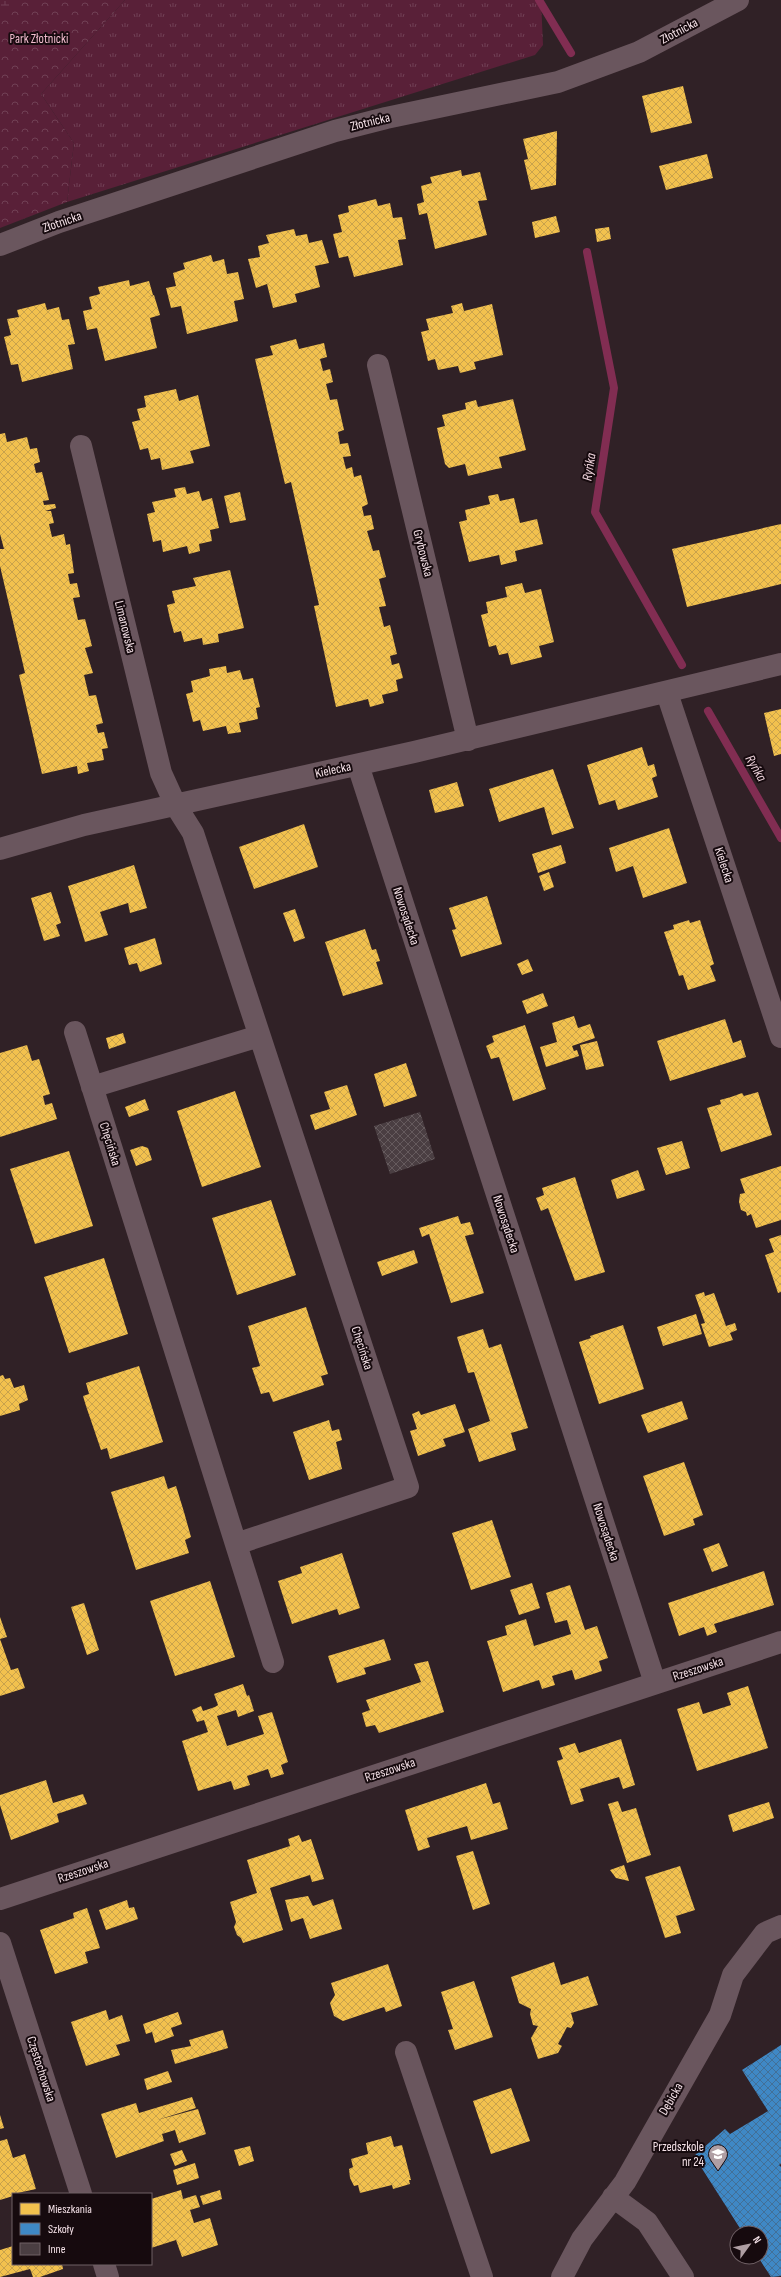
<svg xmlns="http://www.w3.org/2000/svg" width="781" height="2277" viewBox="0 0 781 2277" font-family="'Sofia Sans Condensed',sans-serif">
	<style>
		.grass { fill: url(#grass-tufts) }
		.forest { fill: url(#forest-crowns) }
		.wetland { fill: url(#wetland-marsh) }
		.homes { fill: url(#homes-cross-hatch) }
		.schools { fill: url(#schools-cross-hatch) }
		.lines { fill: none; stroke-linecap: round; stroke-linejoin: round }
		.stream { stroke: #812d52; stroke-width: 8 }
		.building { fill: url(#building-cross-hatch) }
		.minor { stroke: #6a565e; stroke-width: 22 }
		.labels { text-anchor: middle; dominant-baseline: central; stroke-width: 4; stroke-linejoin: round; paint-order: stroke }
		.street-label { font-size: 13px; fill: #f4e1e7; stroke: #160a0e }
		.park-label { font-size: 13px; fill: #f2bdcf; stroke: #160a0e }
		.poi-label { font-size: 13px; fill: #f4e1e7; stroke: #160a0e; text-anchor: end }
		.water-label { font-size: 14px; font-style: italic; fill: #f0d5dd; stroke: #160a0e }
	</style>
	<defs>
		<pattern id="grass-tufts" width="24" height="20" patternUnits="userSpaceOnUse"><rect width="24" height="20" fill="#592038"/><path d="M3 7l-1-3M5 7V3M7 7l1-3M15 17l-1-3M17 17v-4M19 17l1-3" fill="none" stroke="#714055"/></pattern>
		<pattern id="forest-crowns" width="20" height="18" patternUnits="userSpaceOnUse"><rect width="20" height="18" fill="#592038"/><path d="M2 6a3 3 0 1 1 6 0M12 15a3 3 0 1 1 6 0" fill="none" stroke="#714055"/></pattern>
		<pattern id="wetland-marsh" width="20" height="14" patternUnits="userSpaceOnUse"><rect width="20" height="14" fill="#592038"/><path d="M1 5h8M5 5V1M11 12h8M15 12V8" fill="none" stroke="#714055"/></pattern>
		<pattern id="homes-cross-hatch" width="8" height="8" patternUnits="userSpaceOnUse"><rect width="8" height="8" fill="#f2c14e"/><path d="M0 0l8 8M0 8l8-8" fill="none" stroke="#c8a24c"/></pattern>
		<pattern id="schools-cross-hatch" width="8" height="8" patternUnits="userSpaceOnUse"><rect width="8" height="8" fill="#3f88c5"/><path d="M0 0l8 8M0 8l8-8" fill="none" stroke="#427098"/></pattern>
		<pattern id="building-cross-hatch" width="8" height="8" patternUnits="userSpaceOnUse"><rect width="8" height="8" fill="#4a3e42"/><path d="M0 0l8 8M0 8l8-8" fill="none" stroke="#655a5d"/></pattern>
	</defs>
	<rect width="100%" height="100%" fill="#302126"/>
	<path class="grass" d="M125,0H541L543,45L535,55L67,202L74,143L41,94Z"/>
	<path class="forest" d="M0,0H125L41,94L74,143L67,202L0,228Z"/>
	<path class="wetland" d="M0,0H27L0,10Z"/>
	<path class="homes" d="M683,86L692,123L651,133L642,96Z
		M557,131L556,185L531,190L524,160L528,159L523,139Z
		M707,154L713,178L666,190L659,166Z
		M461,170L462,176L480,172L487,200L478,201L487,235L435,249L427,213L419,215L417,204L424,202L421,186L432,183L430,177Z
		M376,199L378,206L390,203L393,218L402,217L406,239L398,240L403,265L354,277L348,256L339,258L333,234L342,232L338,215L349,212L348,206Z
		M556,216L560,232L535,238L532,222Z
		M609,227L611,239L597,242L595,229Z
		M294,229L296,236L307,234L309,243L322,240L329,263L315,266L320,287L295,294L297,302L273,308L267,284L256,288L248,259L260,257L258,246L269,243L266,235Z
		M211,255L213,262L224,259L227,274L238,272L244,299L234,301L238,321L187,334L181,306L171,308L166,288L176,286L173,273L185,269L183,263Z
		M129,280L130,286L149,281L153,295L147,297L154,295L160,315L150,318L157,348L105,361L97,328L87,330L83,311L92,309L89,297L100,294L98,287Z
		M45,303L47,310L59,307L62,320L69,319L75,344L68,345L73,369L22,382L18,364L11,365L4,337L11,335L7,319L19,317L17,310Z
		M462,303L464,311L492,304L503,355L474,362L476,369L460,373L458,366L438,370L435,359L428,361L421,332L429,330L426,319L453,313L451,306Z
		M296,339L299,349L324,343L327,357L320,359L323,371L330,369L333,382L326,384L330,400L337,399L344,430L338,432L340,444L348,443L351,456L343,457L346,469L352,467L354,477L361,475L368,504L362,507L364,516L371,515L374,529L367,531L373,551L379,550L386,577L379,579L386,606L379,607L384,627L390,625L397,654L390,656L392,665L399,663L403,678L396,680L398,691L382,695L384,703L370,707L368,699L336,707L314,606L319,605L291,482L285,484L255,359L273,355L270,346Z
		M176,389L179,401L198,395L210,446L190,451L194,463L162,470L160,458L151,460L148,448L140,450L132,422L140,420L137,409L146,407L144,396Z
		M513,399L526,450L499,457L502,468L496,469L468,476L465,464L449,468L445,464L437,428L445,426L442,415L466,409L465,403L476,400L478,407Z
		M5,433L7,442L27,437L30,449L37,448L40,462L34,464L36,473L42,472L49,500L43,501L44,505L55,504L56,508L45,511H51L54,523L49,524L52,537L64,534L66,545L70,544L74,573L68,574L70,584L77,583L80,597L73,598L78,620L85,619L92,646L85,648L93,673L84,675L89,696L96,695L103,723L96,725L98,733L104,732L108,748L102,749L104,760L87,763L89,771L78,774L77,766L42,774L19,675L25,673L0,566V549H4L0,534V434Z
		M185,487L187,494L199,491L202,501L212,498L219,528L210,530L212,541L199,544L200,551L189,554L187,546L163,552L161,540L153,542L147,514L155,512L152,502L176,497L174,489Z
		M240,492L246,520L230,523L224,496Z
		M498,494L500,501L514,498L520,523L537,519L543,544L515,551L517,561L501,565L499,555L469,562L459,522L467,520L465,510L490,504L488,496Z
		M781,524V584L687,607L672,549Z
		M230,570L244,628L218,634L219,642L203,645L202,638L184,642L181,631L174,633L170,619L167,605L175,603L172,591L196,586L193,578Z
		M522,583L525,593L541,589L554,642L539,646L542,657L511,665L508,653L499,655L496,645L489,647L481,615L488,613L486,602L507,597L505,587Z
		M226,666L227,673L240,670L243,680L253,678L260,707L256,708L258,719L239,723L241,732L228,734L226,726L203,731L200,720L193,722L186,694L193,692L191,681L210,676L209,669Z
		M781,709V754L774,756L764,713Z
		M642,747L648,766L654,764L657,776L652,778L658,797L618,810L615,800L599,805L587,765Z
		M553,769L574,828L552,835L544,807L499,822L489,789Z
		M457,782L464,806L435,813L429,790Z
		M304,824L318,867L254,889L239,847Z
		M669,828L687,883L643,898L633,866L616,872L609,848Z
		M561,845L566,863L538,873L532,854Z
		M134,865L147,908L130,913L128,903L100,912L108,935L85,942L68,886Z
		M549,872L554,887L544,891L539,876Z
		M51,892L61,923L56,925L60,936L44,941L31,898Z
		M487,896L502,944L461,957L452,930L456,929L449,908Z
		M295,909L305,938L294,942L283,913Z
		M689,920L690,923L700,920L714,964L710,966L716,981L688,990L683,975L679,976L664,932L674,929L673,925Z
		M365,929L372,950L376,949L380,961L376,962L383,984L343,996L325,942Z
		M155,938L162,964L140,972L137,963L129,965L124,948Z
		M528,959L533,971L522,975L517,964Z
		M543,993L548,1006L527,1014L522,1001Z
		M574,1016L578,1028L590,1024L595,1038L572,1046L574,1051L577,1050L579,1056L546,1067L540,1047L557,1042L552,1023Z
		M725,1019L733,1043L741,1040L746,1057L670,1081L657,1041Z
		M525,1025L546,1089L513,1101L499,1057L491,1059L486,1046L494,1042L492,1036Z
		M123,1033L126,1043L109,1049L106,1038Z
		M597,1041L604,1066L586,1070L580,1045Z
		M27,1045L32,1061L39,1059L42,1068L50,1094L43,1096L45,1105L52,1103L57,1119L0,1137V1053Z
		M406,1063L417,1096L384,1107L374,1074Z
		M347,1085L357,1115L315,1130L310,1115L330,1109L324,1092Z
		M235,1091L261,1167L202,1187L177,1111Z
		M758,1092L772,1135L721,1152L707,1108L721,1104L720,1100L731,1097L742,1093L744,1096Z
		M145,1099L149,1110L129,1117L125,1107Z
		M682,1141L690,1168L666,1175L657,1148Z
		M142,1146L148,1148L152,1160L136,1166L130,1150Z
		M69,1151L93,1226L35,1244L10,1169Z
		M781,1166V1220L756,1228L751,1214L747,1216L746,1212L741,1210L739,1202L740,1194L745,1193L740,1179Z
		M638,1170L645,1190L617,1199L611,1180Z
		M575,1177L605,1272L575,1281L548,1208L541,1211L536,1198L544,1195L542,1188Z
		M271,1200L296,1275L237,1295L212,1218Z
		M458,1216L461,1224L470,1222L474,1234L465,1236L484,1293L451,1303L429,1234L422,1237L419,1228Z
		M781,1235V1292L778,1293L765,1255L774,1252L769,1239Z
		M414,1250L418,1263L382,1276L377,1262Z
		M104,1258L128,1334L69,1353L44,1277Z
		M704,1292L705,1296L714,1293L726,1326L735,1323L737,1330L730,1333L733,1340L709,1347L701,1324L705,1323L695,1295Z
		M306,1307L328,1374L321,1376L324,1385L273,1402L269,1392L261,1394L252,1368L260,1366L248,1326Z
		M696,1314L702,1334L663,1346L657,1327Z
		M623,1325L644,1389L599,1404L579,1342L591,1338L590,1336Z
		M483,1329L489,1348L501,1344L528,1428L511,1433L516,1450L479,1462L468,1429L490,1421L474,1372L468,1373L457,1337Z
		M139,1366L163,1442L110,1459L107,1448L101,1450L86,1406L83,1396L89,1394L86,1383Z
		M3,1375L5,1379L10,1378L14,1388L24,1385L28,1400L19,1404L20,1410L0,1416V1376Z
		M682,1401L688,1419L648,1433L641,1415Z
		M455,1404L465,1432L443,1439L446,1446L418,1456L410,1431L417,1429L412,1414L419,1411L421,1415Z
		M329,1420L332,1431L339,1429L342,1440L336,1442L342,1469L309,1480L293,1432Z
		M684,1462L703,1515L693,1519L695,1525L664,1536L643,1476Z
		M164,1476L168,1489L176,1486L184,1512L191,1537L185,1540L189,1553L136,1570L111,1492Z
		M492,1520L511,1577L471,1590L452,1533Z
		M719,1543L728,1566L712,1572L703,1549Z
		M342,1553L360,1608L339,1615L337,1609L292,1624L278,1581L302,1573L300,1567Z
		M764,1571L774,1605L714,1624L717,1632L707,1636L704,1627L679,1636L668,1603Z
		M210,1581L235,1657L175,1676L150,1601Z
		M532,1583L540,1608L519,1615L510,1590Z
		M570,1585L585,1630L597,1626L608,1658L599,1661L602,1671L575,1680L572,1670L552,1676L555,1685L542,1689L539,1680L503,1692L487,1641L507,1635L505,1626L526,1619L534,1646L571,1634L567,1620L555,1623L546,1593Z
		M84,1603L99,1650L87,1655L71,1607Z
		M0,1617L7,1637L0,1639L11,1670L18,1668L25,1688L0,1696Z
		M384,1639L391,1660L364,1668L366,1674L337,1683L328,1656Z
		M428,1661L444,1712L379,1733L375,1725L366,1727L362,1713L370,1710L366,1700L421,1682L414,1664Z
		M243,1684L247,1696L249,1695L254,1711L238,1717L236,1710L217,1716L227,1746L264,1734L258,1716L272,1712L288,1762L281,1765L284,1774L271,1778L268,1769L247,1776L250,1785L234,1790L231,1781L198,1791L182,1741L208,1732L204,1720L197,1722L192,1710L201,1706L203,1711L215,1707L218,1705L214,1694Z
		M748,1686L768,1748L697,1771L677,1709L699,1702L703,1714L731,1705L727,1693Z
		M621,1739L635,1785L623,1789L619,1777L599,1783L580,1789L584,1801L571,1805L557,1761L563,1759L559,1748L575,1743L579,1753Z
		M46,1780L53,1803L83,1794L87,1804L57,1814L59,1822L11,1840L0,1805V1795Z
		M486,1783L493,1804L500,1802L508,1829L471,1840L467,1826L427,1838L430,1847L418,1851L405,1810Z
		M618,1801L622,1812L636,1808L651,1855L627,1863L608,1804Z
		M769,1802L774,1818L733,1832L728,1815Z
		M299,1835L302,1842L311,1839L324,1879L312,1882L310,1875L270,1888L283,1930L243,1943L241,1938L237,1935L234,1927L236,1922L230,1902L257,1893L247,1860L290,1846L288,1839Z
		M473,1851L490,1904L473,1910L456,1856Z
		M624,1865L629,1881L616,1878L610,1870Z
		M680,1866L695,1910L676,1916L681,1933L665,1938L645,1877Z
		M308,1896L313,1906L333,1899L342,1929L310,1939L303,1918L291,1922L285,1900Z
		M127,1900L129,1908L134,1907L138,1919L106,1930L99,1910Z
		M87,1908L100,1948L85,1952L88,1963L55,1974L40,1930L74,1918L73,1913Z
		M554,1962L561,1985L588,1976L598,2005L571,2013L574,2023L571,2028L567,2027L558,2044L562,2046L558,2053L538,2059L531,2038L538,2026L533,2025L530,2014L531,2009L519,2003L511,1977Z
		M388,1964L402,2006L386,2012L384,2007L343,2021L334,2016L330,2003L335,1995L331,1983Z
		M474,1981L493,2037L455,2050L448,2030L453,2029L441,1992Z
		M106,2010L109,2020L122,2015L130,2041L116,2045L120,2055L86,2066L71,2022Z
		M178,2012L182,2024L171,2028L174,2036L155,2043L152,2032L146,2034L143,2024Z
		M223,2030L228,2048L175,2064L171,2050L191,2046L189,2040Z
		M168,2071L172,2082L147,2090L144,2079Z
		M511,2088L530,2141L491,2154L473,2101Z
		M192,2097L196,2108L157,2120L198,2109L206,2134L179,2143L175,2130L162,2134L164,2141L116,2158L101,2114L136,2103L139,2113Z
		M0,2115L4,2128L0,2129Z
		M391,2136L394,2147L402,2145L411,2180H409L410,2184L393,2189L392,2185L360,2193L358,2185L354,2186L350,2178L349,2169L353,2167L351,2159L368,2154L366,2143Z
		M7,2139L13,2158L25,2154L36,2189L13,2194V2196L0,2200V2141Z
		M250,2146L254,2161L239,2166L234,2150Z
		M182,2150L187,2161L175,2166L170,2154Z
		M195,2163L199,2178L177,2185L173,2170Z
		M181,2190L183,2199L196,2195L200,2207L190,2210L194,2223L210,2218L218,2245L182,2257L176,2240L151,2248V2199Z
		M220,2190L222,2199L203,2205L200,2196Z
		M13,2246V2264H62L63,2269L40,2277H33L30,2269L0,2277V2250Z"/>
	<path class="schools" d="M781,2045V2164L779,2165L781,2167V2276L771,2277L758,2257H761V2233H743L694,2156L725,2129L730,2134L768,2111L742,2070Z"/>
	<g class="lines">
		<path class="stream" d="M539,0L571,53
			M587,252L614,388L595,512L682,665
			M708,711L781,838"/>
	</g>
	<path class="building" d="M420,1112L435,1159L390,1174L374,1126Z"/>
	<g class="lines">
		<path class="minor" d="M0,245L59,222L335,131L386,118L558,82L639,52L738,0
			M378,365L468,740
			M81,446L161,773L176,806L193,833L408,1487L236,1544
			M667,693L781,1037
			M358,765L655,1683
			M0,849L84,825L414,752L781,664
			M75,1032L273,1662
			M92,1087L259,1036
			M0,1899L781,1642
			M0,1943L81,2194
			M406,2052L482,2277
			M613,2197L647,2222L683,2277
			M104,2264L108,2277
			M562,2277L582,2239L625,2182L720,2015L733,1975L765,1933L781,1926"/>
	</g>
	<defs>
		<g id="school-pin" transform="scale(1)"><path d="M0 17L-7.5 6A9.5 9.5 0 1 1 7.5 6Z" fill="#af9ea3" stroke="#160a0e"/><path d="M0-5L7-2L0 1L-7-2ZM-4 1L0 2.5L4 1V4Q0 6-4 4Z" fill="#fff"/></g>
	</defs>
	<g fill-rule="evenodd">
		<use href="#school-pin" x="718" y="2154"/>
	</g>
	<g class="labels">
		<g class="street-label">
			<text transform="translate(679 31) rotate(-28)">Złotnicka</text>
			<text transform="translate(370 122) rotate(-14)">Złotnicka</text>
			<text transform="translate(62 222) rotate(-19)">Złotnicka</text>
			<text transform="translate(423 553) rotate(76)">Grybowska</text>
			<text transform="translate(125 627) rotate(76)">Limanowska</text>
			<text transform="translate(333 770) rotate(-12)">Kielecka</text>
			<text transform="translate(724 865) rotate(72)">Kielecka</text>
			<text transform="translate(406 916) rotate(72)">Nowosądecka</text>
			<text transform="translate(110 1144) rotate(73)">Chęcińska</text>
			<text transform="translate(506 1224) rotate(72)">Nowosądecka</text>
			<text transform="translate(362 1348) rotate(72)">Chęcińska</text>
			<text transform="translate(606 1532) rotate(72)">Nowosądecka</text>
			<text transform="translate(698 1669) rotate(-18)">Rzeszowska</text>
			<text transform="translate(390 1770) rotate(-18)">Rzeszowska</text>
			<text transform="translate(83 1871) rotate(-18)">Rzeszowska</text>
			<text transform="translate(41 2069) rotate(72)">Częstochowska</text>
			<text transform="translate(671 2099) rotate(-60)">Dębicka</text>
		</g>
		<g class="park-label">
			<text x="39" y="39">Park Złotnicki</text>
		</g>
		<g class="poi-label">
			<text x="704" y="2147">Przedszkole<tspan x="704" dy="15">nr 24</tspan></text>
		</g>
		<g class="water-label">
			<text transform="translate(589 467) rotate(-81)">Ryńka</text>
			<text transform="translate(756 768) rotate(60)">Ryńka</text>
		</g>
	</g>
	<rect x="12" y="2193" width="140" height="72" fill="#160a0e" stroke="#6f6065"/>
	<rect x="20" y="2203" width="20" height="12" fill="#f2c14e" stroke="#6f6065"/>
	<text x="48" y="2213" font-size="12" fill="#f4e1e7">Mieszkania</text>
	<rect x="20" y="2223" width="20" height="12" fill="#3f88c5" stroke="#6f6065"/>
	<text x="48" y="2233" font-size="12" fill="#f4e1e7">Szkoły</text>
	<rect x="20" y="2243" width="20" height="12" fill="#4a3e42" stroke="#6f6065"/>
	<text x="48" y="2253" font-size="12" fill="#f4e1e7">Inne</text>
	<g transform="translate(749 2245) rotate(57)"><circle r="19" fill="#160a0e" stroke="#6f6065"/>
	<path d="M0-3L7 15L0 10L-7 15Z" fill="#af9ea3"/>
	<text y="-6" font-size="11" font-weight="bold" text-anchor="middle" fill="#f4e1e7">N</text>
	</g>
</svg>
